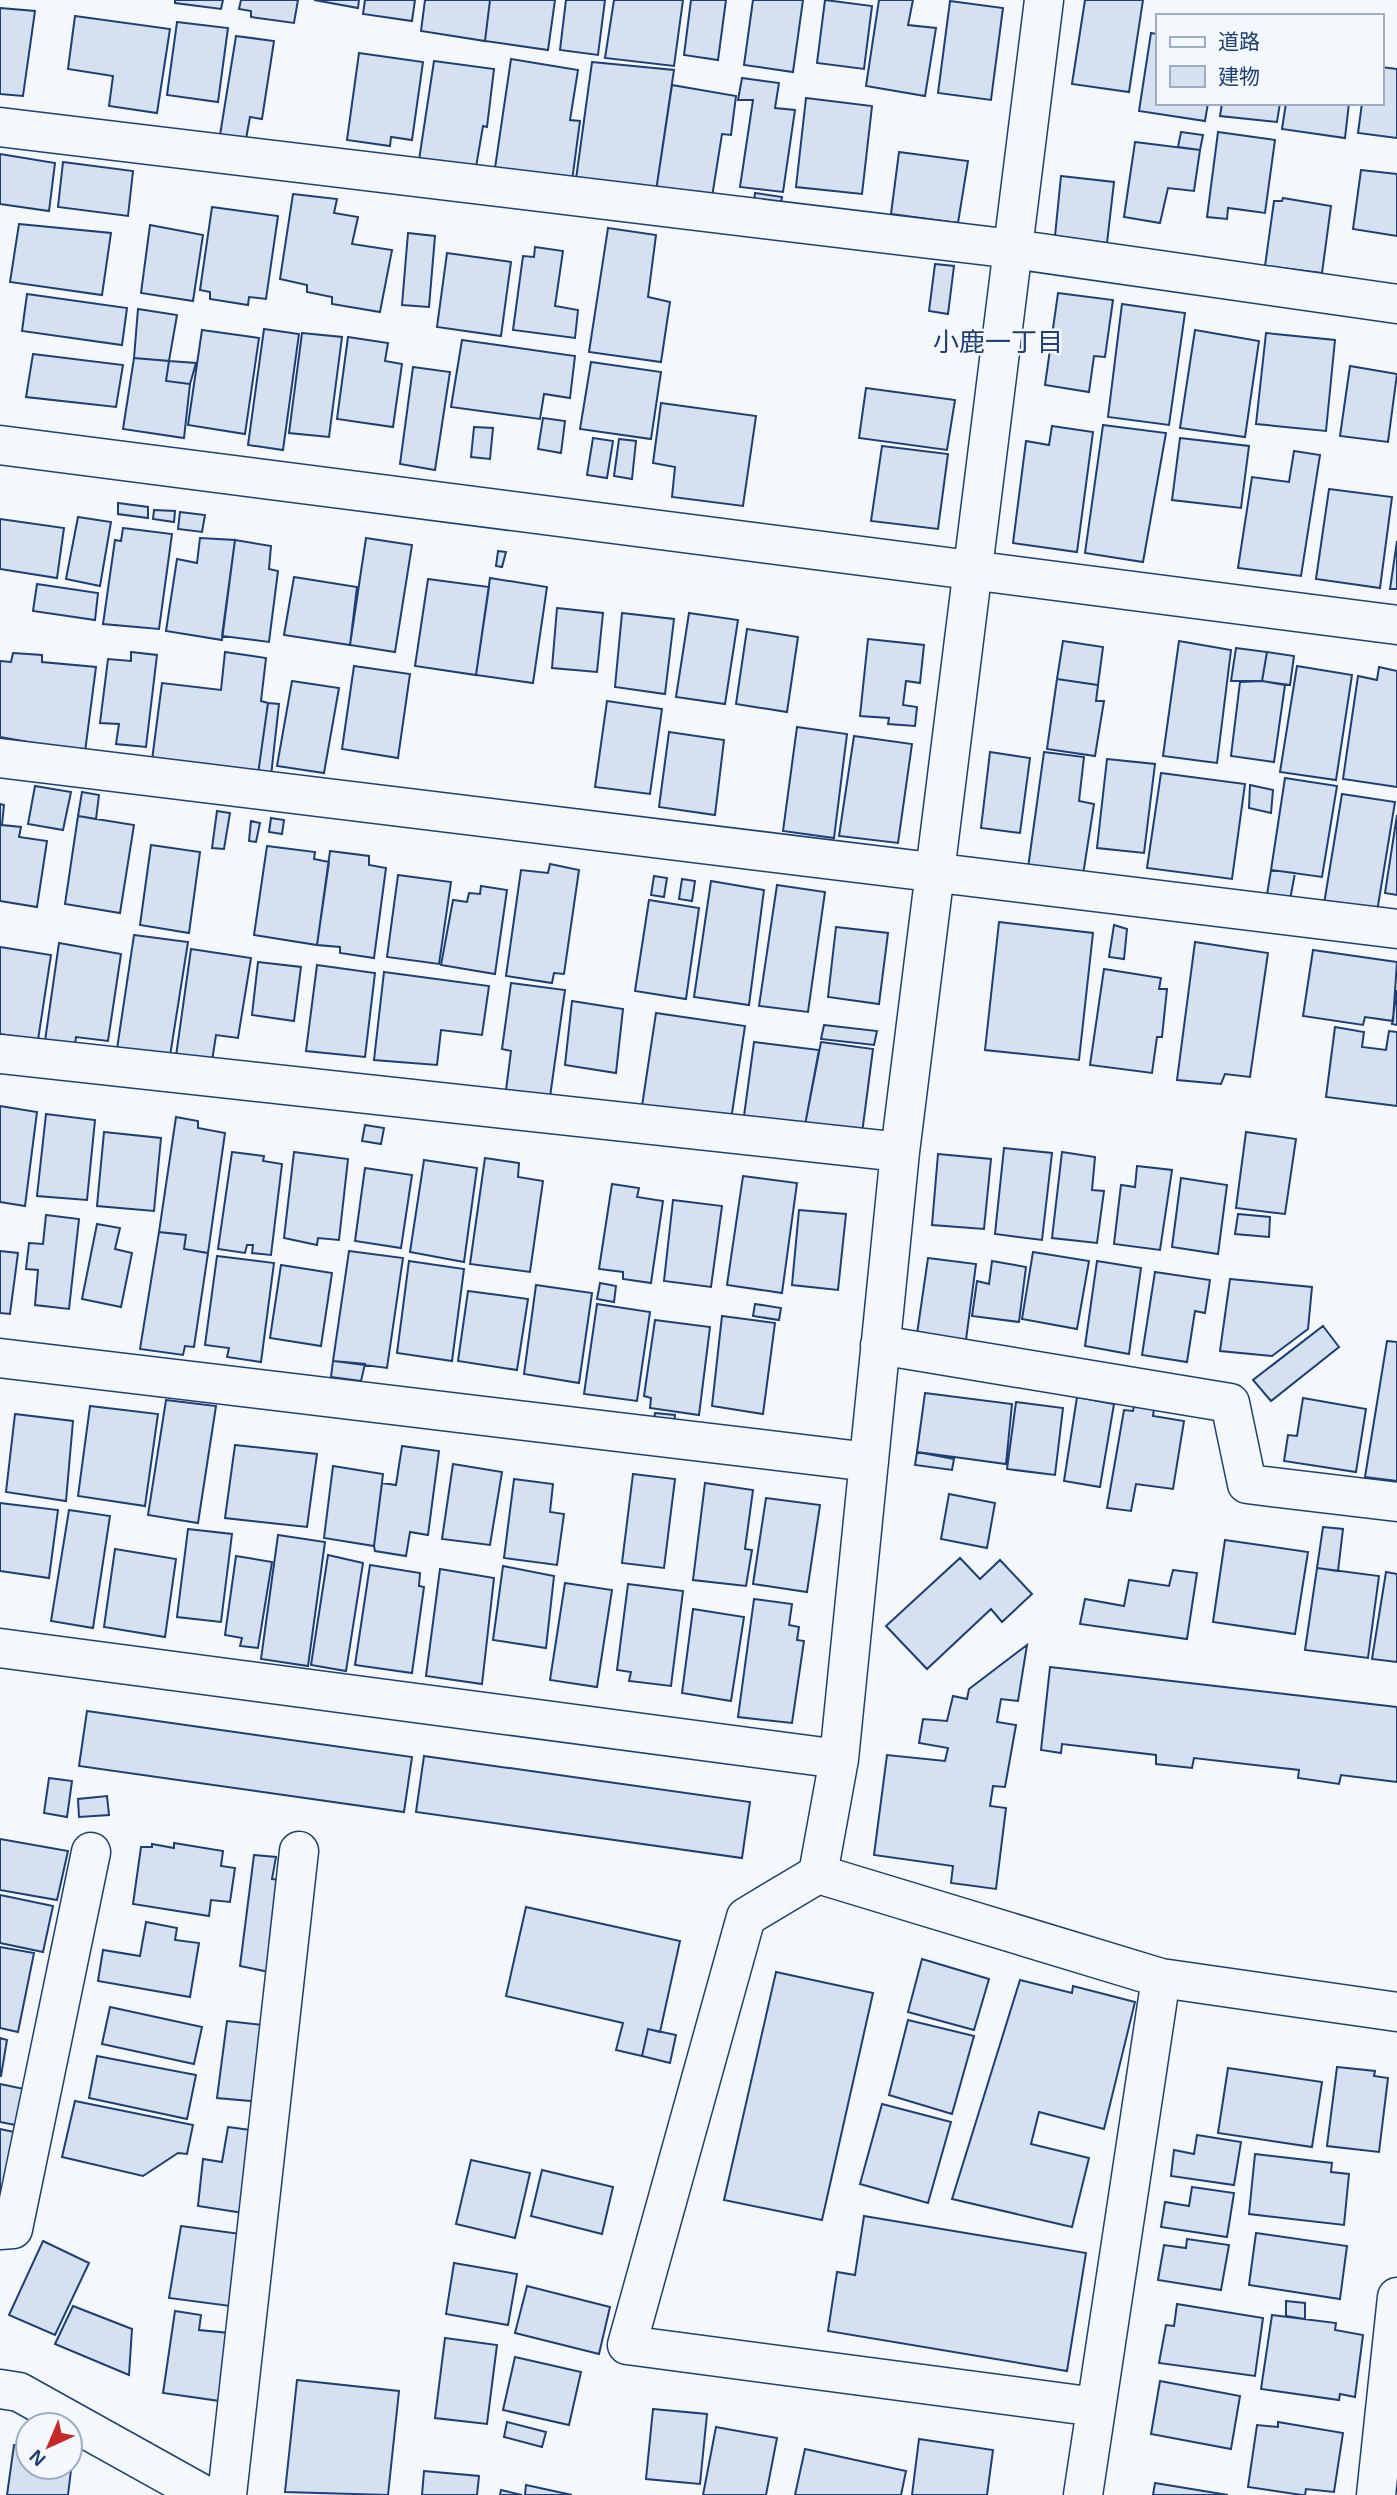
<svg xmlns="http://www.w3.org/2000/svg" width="1397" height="2495" viewBox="0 0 1397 2495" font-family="Helvetica,'Noto Sans JP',sans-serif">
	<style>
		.building { fill: #d5e0f0; stroke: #1d3f73; stroke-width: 2 }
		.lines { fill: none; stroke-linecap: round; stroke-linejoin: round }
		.minor-casing { stroke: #1d3f73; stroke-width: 41 }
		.minor { stroke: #f4f7fb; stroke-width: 38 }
		.labels { text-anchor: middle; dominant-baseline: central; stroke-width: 5; stroke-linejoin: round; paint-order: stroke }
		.neighbourhood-label { font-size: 26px; fill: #1d3f73; stroke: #f4f7fb }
	</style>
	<rect width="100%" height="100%" fill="#f4f7fb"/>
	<path class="building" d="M175,0H223L221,9L175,3Z
		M241,0H298L294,23L251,17V11L239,9Z
		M314,0H359L358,8Z
		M365,0H415L412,21L363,14Z
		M425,0H490L485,41L421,31Z
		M490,0H555L548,50L485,41Z
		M566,0H605L598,55L560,50Z
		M614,0H683L674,66L605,58Z
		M691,0H726L718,60L684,55Z
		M753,0H803L793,72L744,65Z
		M825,0L872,6L864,69L817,63Z
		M879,0H913L908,25L936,28L925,96L866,86Z
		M1085,0H1143L1129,92L1072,84Z
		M950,1L1003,8L991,100L938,93Z
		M0,8L35,11L23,96L0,94Z
		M75,16L170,29L157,113L109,106L113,76L68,69Z
		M177,22L228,28L218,102L167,95Z
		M1151,33L1157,34V103H1208L1205,121L1139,111Z
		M236,36L274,41L262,119L250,117L246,139L220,135Z
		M359,53L423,62L412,140L391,137L390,146L347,140Z
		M511,59L578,70L570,120L580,121L572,181L495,168Z
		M434,61L494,69L487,127L483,126L476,167L419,160Z
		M592,62L674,70L656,191L576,179Z
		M1381,67L1397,69V138L1358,133L1362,103H1381Z
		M742,78L779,83L775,108L795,110L783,192L740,187L753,100H738Z
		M672,85L736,96L731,135L722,134L712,197L656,191Z
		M806,98L872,106L862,194L796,187Z
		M1222,103H1280L1277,122L1220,116Z
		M1286,103H1349L1345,138L1282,129Z
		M1181,132L1203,135L1200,150L1178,147Z
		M1218,132L1275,140L1265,213L1228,208L1227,219L1207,217Z
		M1135,142L1200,150L1194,191L1168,188L1160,223L1124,217Z
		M899,152L968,161L958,223L891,214Z
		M0,154L55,163L49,211L0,204Z
		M63,162L133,171L128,216L58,207Z
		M1361,170L1397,174V236L1353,229Z
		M1061,176L1114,182L1107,243L1055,236Z
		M755,193L782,197L780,207L754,203Z
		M293,194L337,199L334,213L358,217L352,244L392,250L380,312L332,304V297L307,292V285L280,279Z
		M1283,198L1331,206L1322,273L1265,266L1274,201H1282Z
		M212,207L278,216L266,299L249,297L248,305L210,299V292L200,290Z
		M19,224L111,233L102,295L10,282Z
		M150,225L203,235L193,301L141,293Z
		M608,228L656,235L648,297L670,302L661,362L589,352Z
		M408,233L435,236L429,307L402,305Z
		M535,247L563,251L555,306L578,310L575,338L513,330L523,256L534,257Z
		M447,253L511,262L501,336L437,327Z
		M935,264L954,266L948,314L929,311Z
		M1058,293L1113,300L1105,357L1094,356L1089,392L1045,385Z
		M27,294L127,308L122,345L22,331Z
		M1122,304L1185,313L1169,425L1108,417Z
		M138,309L177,315L169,361L134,358Z
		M264,329L299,334L283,450L248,445Z
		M202,330L259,338L245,434L188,425Z
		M1195,330L1259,341L1245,437L1180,428Z
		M302,333L342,337L329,437L289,433Z
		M1266,333L1335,340L1326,431L1256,424Z
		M348,337L388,343L385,361L402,364L393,427L337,419Z
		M462,340L575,356L570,398L544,394L540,419L451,407Z
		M33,354L123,365L116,407L26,397Z
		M134,358L169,361L166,381L190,384L184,438L123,429Z
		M169,361L196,363L190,384L166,381Z
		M591,362L661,372L651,439L580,429Z
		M1350,366L1397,374L1388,442L1340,436Z
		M413,367L450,372L435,470L400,464Z
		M866,388L955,400L947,450L859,438Z
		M661,403L756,416L743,506L672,497L675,467L653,463Z
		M543,418L565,421L561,453L538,449Z
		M1103,425L1166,433L1143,562L1085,553Z
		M1052,426L1093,432L1077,552L1013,543L1026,441L1049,445Z
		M474,427L493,428L490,459L471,457Z
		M593,438L613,441L607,478L587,475Z
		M1180,438L1249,446L1241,508L1172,500Z
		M619,439L636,441L632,479L614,476Z
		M882,446L948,454L938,529L871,521Z
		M1294,451L1320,455L1301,576L1238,568L1252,477L1289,482Z
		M1329,489L1392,497L1380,588L1316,579Z
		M118,503L148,507V518L118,514Z
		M154,510L175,511L174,522L153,519Z
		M180,512L205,515L202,532L178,529Z
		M78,517L111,522L100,586L66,579Z
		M0,519L64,528L57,578L0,569Z
		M123,528L172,534L159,629L103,624L115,540L121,541Z
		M200,538L235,540L222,640L166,631L177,559L197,563Z
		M366,538L412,545L395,652L350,645Z
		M235,540L271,546L269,569L278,571L269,642L222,636Z
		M1397,541V589H1390Z
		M498,551L506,552L502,567L496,566Z
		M294,577L357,587L350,645L284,635Z
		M490,578L547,587L533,683L476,675Z
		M428,579L489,587L476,675L415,666Z
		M37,584L98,593L95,620L33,611Z
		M557,608L603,613L597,672L552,668Z
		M622,613L674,619L665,694L615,687Z
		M689,613L738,620L725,704L676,697Z
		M747,629L798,637L787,712L736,704Z
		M868,639L924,645L920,683L906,681L903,705L917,707L915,726L888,724L889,718L860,716Z
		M1063,641L1103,647L1098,685L1057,679Z
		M1179,641L1231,650L1217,763L1163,756Z
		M1236,648L1267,652L1262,681H1231Z
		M131,652L157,655L146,747L116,744L119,724L100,723L108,659L131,661Z
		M225,652L266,658L261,701L268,703L258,774L152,760L162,683L221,690Z
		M1267,652L1294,656L1290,685L1262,681Z
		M13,653L42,655V662L96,667L85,752L0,737V661L11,662Z
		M354,666L410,674L398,758L342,749Z
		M1297,666L1352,675L1336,780L1280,772Z
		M1379,667L1397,671V787L1343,779L1358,676L1377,680Z
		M1057,679L1098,685L1096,701H1104L1095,756L1047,749Z
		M292,681L339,688L324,773L277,766Z
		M1262,681L1285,685L1274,762L1231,756L1240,682Z
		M607,701L662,709L650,794L595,787Z
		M268,703L279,704L271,776L258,774Z
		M797,727L847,734L834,838L783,831Z
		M669,732L724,740L715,815L659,807Z
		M854,736L912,744L898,843L839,836Z
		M990,752L1030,758L1020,833L981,828Z
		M1044,752L1084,757L1079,801L1094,804L1083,875L1028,868Z
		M1107,759L1155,764L1144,853L1097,848Z
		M1161,773L1245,784L1232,879L1147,868Z
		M1285,778L1337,786L1322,877L1271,870Z
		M1250,785L1273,790L1271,813L1249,808Z
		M35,786L71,792L63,830L28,824Z
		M82,792L99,795L96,819L78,816Z
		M1342,794L1395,802L1376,918L1323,910Z
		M0,804L4,805L2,825L21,827L19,837L47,841L37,907L0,901Z
		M217,811L230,813L224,849L212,848Z
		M1397,815V895L1385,893Z
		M78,816L134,825L120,913L65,904Z
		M271,818L284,820L282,834L269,832Z
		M251,821L260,823L256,842L249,841Z
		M151,845L200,852L189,933L140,925Z
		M267,846L315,852L314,859L329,862L317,945L254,935Z
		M330,851L369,856V865L386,868L374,958L340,953V947L317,945Z
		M550,864L579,870L564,974L554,973L552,983L506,976L521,870L548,873Z
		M1271,870L1295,873L1289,905L1266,901Z
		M398,875L451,882L439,964L387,957Z
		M654,876L667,878L664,897L651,895Z
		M682,879L695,881L692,901L679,899Z
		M711,881L764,890L749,1005L694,997Z
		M777,885L825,892L808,1012L759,1006Z
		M481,886L507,890L495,974L441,965L453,900L467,902L469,893L480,894Z
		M649,900L699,908L686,999L635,991Z
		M999,922L1093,933L1079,1060L985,1050Z
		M1114,925L1127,929L1124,959L1109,957Z
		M836,927L888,933L879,1004L828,997Z
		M134,935L188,942L170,1056L117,1049Z
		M1195,942L1268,953L1250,1077L1225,1074L1221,1084L1177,1080Z
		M59,943L121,954L108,1041L76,1037L75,1045L45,1041Z
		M0,947L51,955L38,1040L0,1034Z
		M191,949L251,958L238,1038L216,1035L212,1061L176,1056Z
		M1313,950L1397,962L1393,1021L1365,1017L1363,1025L1303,1016Z
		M258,962L301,967L294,1021L252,1015Z
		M317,965L375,973L365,1057L306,1051Z
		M1104,969L1161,978L1159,989H1167L1162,1037H1157L1152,1073L1090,1065Z
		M384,972L489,986L482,1035L441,1030L437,1065L374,1060Z
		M511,983L565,990L549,1104L505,1098L511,1051L502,1049Z
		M1397,990V1025L1392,1024Z
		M572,1001L623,1009L616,1073L565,1065Z
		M656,1013L745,1026L731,1120L642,1106Z
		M824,1025L877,1031L874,1045L821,1039Z
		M1335,1027L1364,1032L1362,1047L1386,1050L1389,1031L1397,1032V1106L1326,1097Z
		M754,1042L819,1050L805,1125L744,1116Z
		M821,1042L873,1049L861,1141L805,1125Z
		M0,1106L37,1112L25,1206L0,1202Z
		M46,1114L95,1120L87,1200L37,1196Z
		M176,1117L198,1121V1128L225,1133L208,1253L184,1249L186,1235L159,1232Z
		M365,1125L384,1128L381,1144L362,1141Z
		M104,1132L161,1138L154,1211L97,1206Z
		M1246,1132L1296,1139L1285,1214L1236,1208Z
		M1004,1148L1052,1153L1042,1240L995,1234Z
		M232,1152L264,1156L263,1161L282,1164L271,1255L252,1253L253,1245H247L245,1253L218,1249Z
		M294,1152L348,1159L339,1240L318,1238L317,1245L284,1238Z
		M1062,1152L1095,1157L1092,1190L1104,1191L1097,1243L1052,1238Z
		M938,1154L991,1159L984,1229L932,1225Z
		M485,1158L519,1163L518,1177L543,1181L530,1272L470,1264Z
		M424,1160L477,1168L464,1262L410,1252Z
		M1137,1166L1172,1170L1160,1250L1114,1244L1121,1185L1135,1187Z
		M365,1168L412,1175L401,1248L355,1241Z
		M743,1176L797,1183L782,1293L727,1285Z
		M1181,1178L1227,1185L1218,1254L1172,1247Z
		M612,1184L639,1188L637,1197L663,1201L651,1283L623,1279V1272L599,1269Z
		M673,1200L722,1206L711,1287L664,1281Z
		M799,1210L846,1214L838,1290L792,1285Z
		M1238,1214L1270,1217L1269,1237L1235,1234Z
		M46,1215L79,1219L69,1309L35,1305L38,1270L26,1269L29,1243L43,1244Z
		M97,1224L120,1228L115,1249L132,1253L121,1307L82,1299Z
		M159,1232L186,1235L184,1249L208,1253L194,1347L185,1346L183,1355L140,1349Z
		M0,1251L18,1253L10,1314L0,1313Z
		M349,1251L403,1258L387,1368L333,1361Z
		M1033,1252L1089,1261L1077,1329L1022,1319Z
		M217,1256L274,1263L261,1362L227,1357L229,1348L205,1345Z
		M928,1258L976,1264L966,1340L917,1334Z
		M409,1261L464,1269L452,1361L397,1353Z
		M992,1261L1026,1267L1019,1322L972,1316L977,1281L989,1284Z
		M1097,1261L1141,1268L1129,1354L1085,1346Z
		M281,1265L332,1273L321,1346L270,1338Z
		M1155,1272L1210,1280L1205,1313L1195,1311L1187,1362L1142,1355Z
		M1230,1279L1312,1287L1308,1329L1272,1356L1220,1351Z
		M600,1283L616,1286L614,1302L597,1299Z
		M536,1285L592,1293L579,1383L524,1374Z
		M468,1291L528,1299L517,1370L458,1361Z
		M597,1304L650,1312L637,1401L584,1394Z
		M755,1304L781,1308L779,1320L753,1316Z
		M722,1316L775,1323L763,1414L712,1406Z
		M655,1320L710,1327L699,1415L650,1408L651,1398L644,1396Z
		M1323,1326L1339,1347L1271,1401L1253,1380Z
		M1387,1341L1397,1342V1481L1365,1477Z
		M333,1361L365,1364L361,1381L331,1377Z
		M925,1393L1012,1404L1006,1464L917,1452Z
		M1077,1397L1114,1404L1100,1487L1064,1481Z
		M1303,1398L1366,1409L1356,1472L1284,1461L1288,1435L1297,1436Z
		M166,1400L216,1406L198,1523L148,1515Z
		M1016,1402L1063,1408L1055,1475L1007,1469Z
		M90,1406L158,1414L145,1506L78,1496Z
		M1134,1406L1154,1409L1153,1416L1184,1421L1173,1489L1136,1484L1131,1511L1107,1508L1124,1410L1133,1411Z
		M655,1413L675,1415L674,1424L654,1421Z
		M15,1414L73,1421L66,1501L6,1492Z
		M235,1445L317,1454L307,1527L225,1518Z
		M402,1446L439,1451L428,1535L410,1532L406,1556L375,1551L374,1546L382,1483L396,1485Z
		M917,1452L954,1459L952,1470L915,1465Z
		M453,1464L502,1472L490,1545L442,1539Z
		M333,1466L383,1474L374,1546L324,1538Z
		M633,1474L675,1479L664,1568L622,1563Z
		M514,1479L553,1484L550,1512L564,1514L557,1565L504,1558Z
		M705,1483L753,1490L745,1549L752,1550L746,1586L693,1580Z
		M949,1494L995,1503L987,1548L941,1539Z
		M766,1498L820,1505L807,1592L753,1584Z
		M0,1503L58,1510L49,1578L0,1571Z
		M69,1510L110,1516L93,1628L51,1621Z
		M1323,1527L1343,1529L1338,1571L1317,1568Z
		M188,1529L232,1534L221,1622L177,1617Z
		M278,1535L325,1542L308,1666L261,1659Z
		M1225,1540L1308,1552L1295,1634L1213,1622Z
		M115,1549L176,1559L165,1637L104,1627Z
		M328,1555L363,1563L346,1671L311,1665Z
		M236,1556L272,1562L258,1648L240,1646L242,1638L225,1635Z
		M960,1558L980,1579L1000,1560L1032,1594L1002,1622L991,1609L927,1669L886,1626Z
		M370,1565L420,1573L419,1586L424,1587L412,1673L355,1665Z
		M503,1566L554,1576L546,1648L493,1640Z
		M1317,1568L1379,1576L1368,1658L1305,1650Z
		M440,1569L494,1578L482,1684L426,1676Z
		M1173,1570L1197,1573L1187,1639L1080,1624L1085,1599L1124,1606L1129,1580L1169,1586Z
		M1386,1572L1397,1574V1662L1372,1659Z
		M565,1583L612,1590L597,1687L550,1680Z
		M628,1584L683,1591L671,1686L629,1681L631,1672L617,1670Z
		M754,1599L792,1604L789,1625L799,1627L797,1640L804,1641L792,1723L738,1717Z
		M693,1609L744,1617L731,1701L682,1693Z
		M1027,1645L1018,1701L1001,1699L997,1722L1016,1725L1005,1787L993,1786L990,1806L1006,1808L996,1889L951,1883L953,1866L874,1855L887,1755L945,1761L948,1748L919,1743L923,1719L947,1721L953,1696L967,1699L969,1689Z
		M1050,1667L1397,1707V1782L1341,1775L1339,1784L1298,1778L1299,1770L1194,1758L1192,1768L1156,1764V1755L1062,1744L1061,1753L1041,1750Z
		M87,1711L412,1757L404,1812L79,1766Z
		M424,1756L750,1802L742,1858L416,1812Z
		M49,1778L72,1781L67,1817L44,1813Z
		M107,1796L109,1815L79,1817L78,1799Z
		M0,1839L68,1851L57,1900L0,1890Z
		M174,1843L223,1851L221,1866L235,1868L230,1902L211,1900L209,1916L133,1904L141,1847H152V1844L174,1848Z
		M254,1855L276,1857L272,1879L285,1880L274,1973L240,1966Z
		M0,1895L53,1906L43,1952L0,1943Z
		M526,1907L680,1941L660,2032L648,2029L642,2056L616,2050L623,2023L506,1996Z
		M146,1922L177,1928L175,1940L199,1943L190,1997L98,1981L103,1950L140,1956Z
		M0,1947L34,1953L18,2032L0,2028Z
		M922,1959L989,1979L974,2030L908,2012Z
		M776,1972L873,1993L822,2220L724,2200Z
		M1020,1980L1072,1993L1073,1986L1135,2002L1104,2129L1039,2112L1031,2144L1089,2158L1072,2227L952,2199Z
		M110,2007L202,2027L194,2064L102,2044Z
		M908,2020L974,2036L952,2114L889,2095Z
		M227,2021L271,2026L261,2102L217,2098Z
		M648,2029L676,2035L670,2063L642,2056Z
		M0,2038L7,2040L1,2076H0Z
		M97,2056L196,2075L187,2119L89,2098Z
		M1337,2067L1375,2071L1374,2076L1388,2078L1379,2152L1327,2146Z
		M1228,2068L1322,2082L1312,2147L1218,2133Z
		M0,2084L29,2090L21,2126L0,2122Z
		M75,2101L193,2125L187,2154L178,2153L143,2176L62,2157Z
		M882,2104L951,2122L928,2203L860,2184Z
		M228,2127L258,2131L250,2214L198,2206L203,2159L222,2162Z
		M0,2129L23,2134L0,2199Z
		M1197,2135L1241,2142L1234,2185L1171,2176L1174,2150L1194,2154Z
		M1255,2154L1332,2163L1331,2172L1349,2174L1344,2225L1249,2214Z
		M471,2160L530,2173L515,2238L456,2224Z
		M542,2170L613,2187L602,2234L531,2216Z
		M1192,2187L1234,2193L1227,2237L1161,2227L1165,2202L1189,2206Z
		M864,2216L1086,2253L1067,2371L828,2331L837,2272L855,2275Z
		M181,2226L241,2234L230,2306L169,2298Z
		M1256,2233L1347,2246L1340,2299L1249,2285Z
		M1187,2239L1229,2245L1221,2290L1158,2280L1164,2245L1186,2248Z
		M43,2241L89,2263L55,2335L9,2315Z
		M454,2263L517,2274L508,2325L446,2314Z
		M527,2286L610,2307L599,2354L515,2333Z
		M1286,2301L1305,2303V2319L1286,2316Z
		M1177,2304L1263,2318L1255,2376L1159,2363L1166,2325L1174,2326Z
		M73,2306L132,2329L129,2375L55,2344Z
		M175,2311L201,2315L199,2330L229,2333L220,2401L163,2393Z
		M1272,2315L1336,2323L1335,2330L1363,2335L1355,2397L1340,2394L1339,2400L1261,2389Z
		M445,2338L497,2345L487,2424L435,2418Z
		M515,2357L581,2372L569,2425L503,2410Z
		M297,2380L399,2391L388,2495L285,2492Z
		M1160,2381L1240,2396L1231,2449L1151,2434Z
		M653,2409L707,2414L700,2484L646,2479Z
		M507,2422L546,2432L542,2447L504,2437Z
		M1278,2422L1343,2433L1334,2492L1306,2489L1305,2495H1302L1248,2487L1257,2425L1278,2427Z
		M716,2427L777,2438L766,2495H703Z
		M919,2439L993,2450L987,2495H912Z
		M14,2445L28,2446V2467H70L72,2462L68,2495H7Z
		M805,2449L906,2471L901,2495H795Z
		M424,2471L479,2476L477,2495H422Z
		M1155,2483L1228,2495H1153Z
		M526,2485L572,2495H525Z
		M501,2490L522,2495H500Z"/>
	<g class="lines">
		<g class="minor-casing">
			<path id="minor" d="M1044,0L900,1152L839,1759L818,1874L1161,1978L1397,2012
				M0,127L1013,249L1397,304
				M0,445L1397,625
				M0,758L1397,929
				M0,1054L900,1152
				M880,1345L1230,1403L1247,1484L1397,1502
				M0,1358L869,1462
				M0,1648L839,1759
				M818,1874L746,1917L627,2345L1096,2407
				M0,2230L13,2229L91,1852
				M0,2389L19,2392L204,2495
				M227,2495L299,1851
				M1083,2495L1161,1978
				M1376,2495L1397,2297"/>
		</g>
		<use href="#minor" class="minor"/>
	</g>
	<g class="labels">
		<g class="neighbourhood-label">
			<text x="998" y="342">小鹿一丁目</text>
		</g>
	</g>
	<rect x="1156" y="14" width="228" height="91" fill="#f4f7fb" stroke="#9eadc5" stroke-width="2"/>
	<rect x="1170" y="37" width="35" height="10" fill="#f4f7fb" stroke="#9eadc5" stroke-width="2"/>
	<text x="1218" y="49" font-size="21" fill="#1d3f73">道路</text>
	<rect x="1170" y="66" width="35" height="21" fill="#d5e0f0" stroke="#9eadc5" stroke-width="2"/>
	<text x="1218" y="84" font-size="21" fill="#1d3f73">建物</text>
	<g transform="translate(49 2446) rotate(224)"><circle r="33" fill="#f4f7fb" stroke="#9eadc5" stroke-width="2"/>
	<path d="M0-5L12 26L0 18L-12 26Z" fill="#c62828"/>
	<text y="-10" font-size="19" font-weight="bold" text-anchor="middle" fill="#1d3f73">N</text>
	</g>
</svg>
